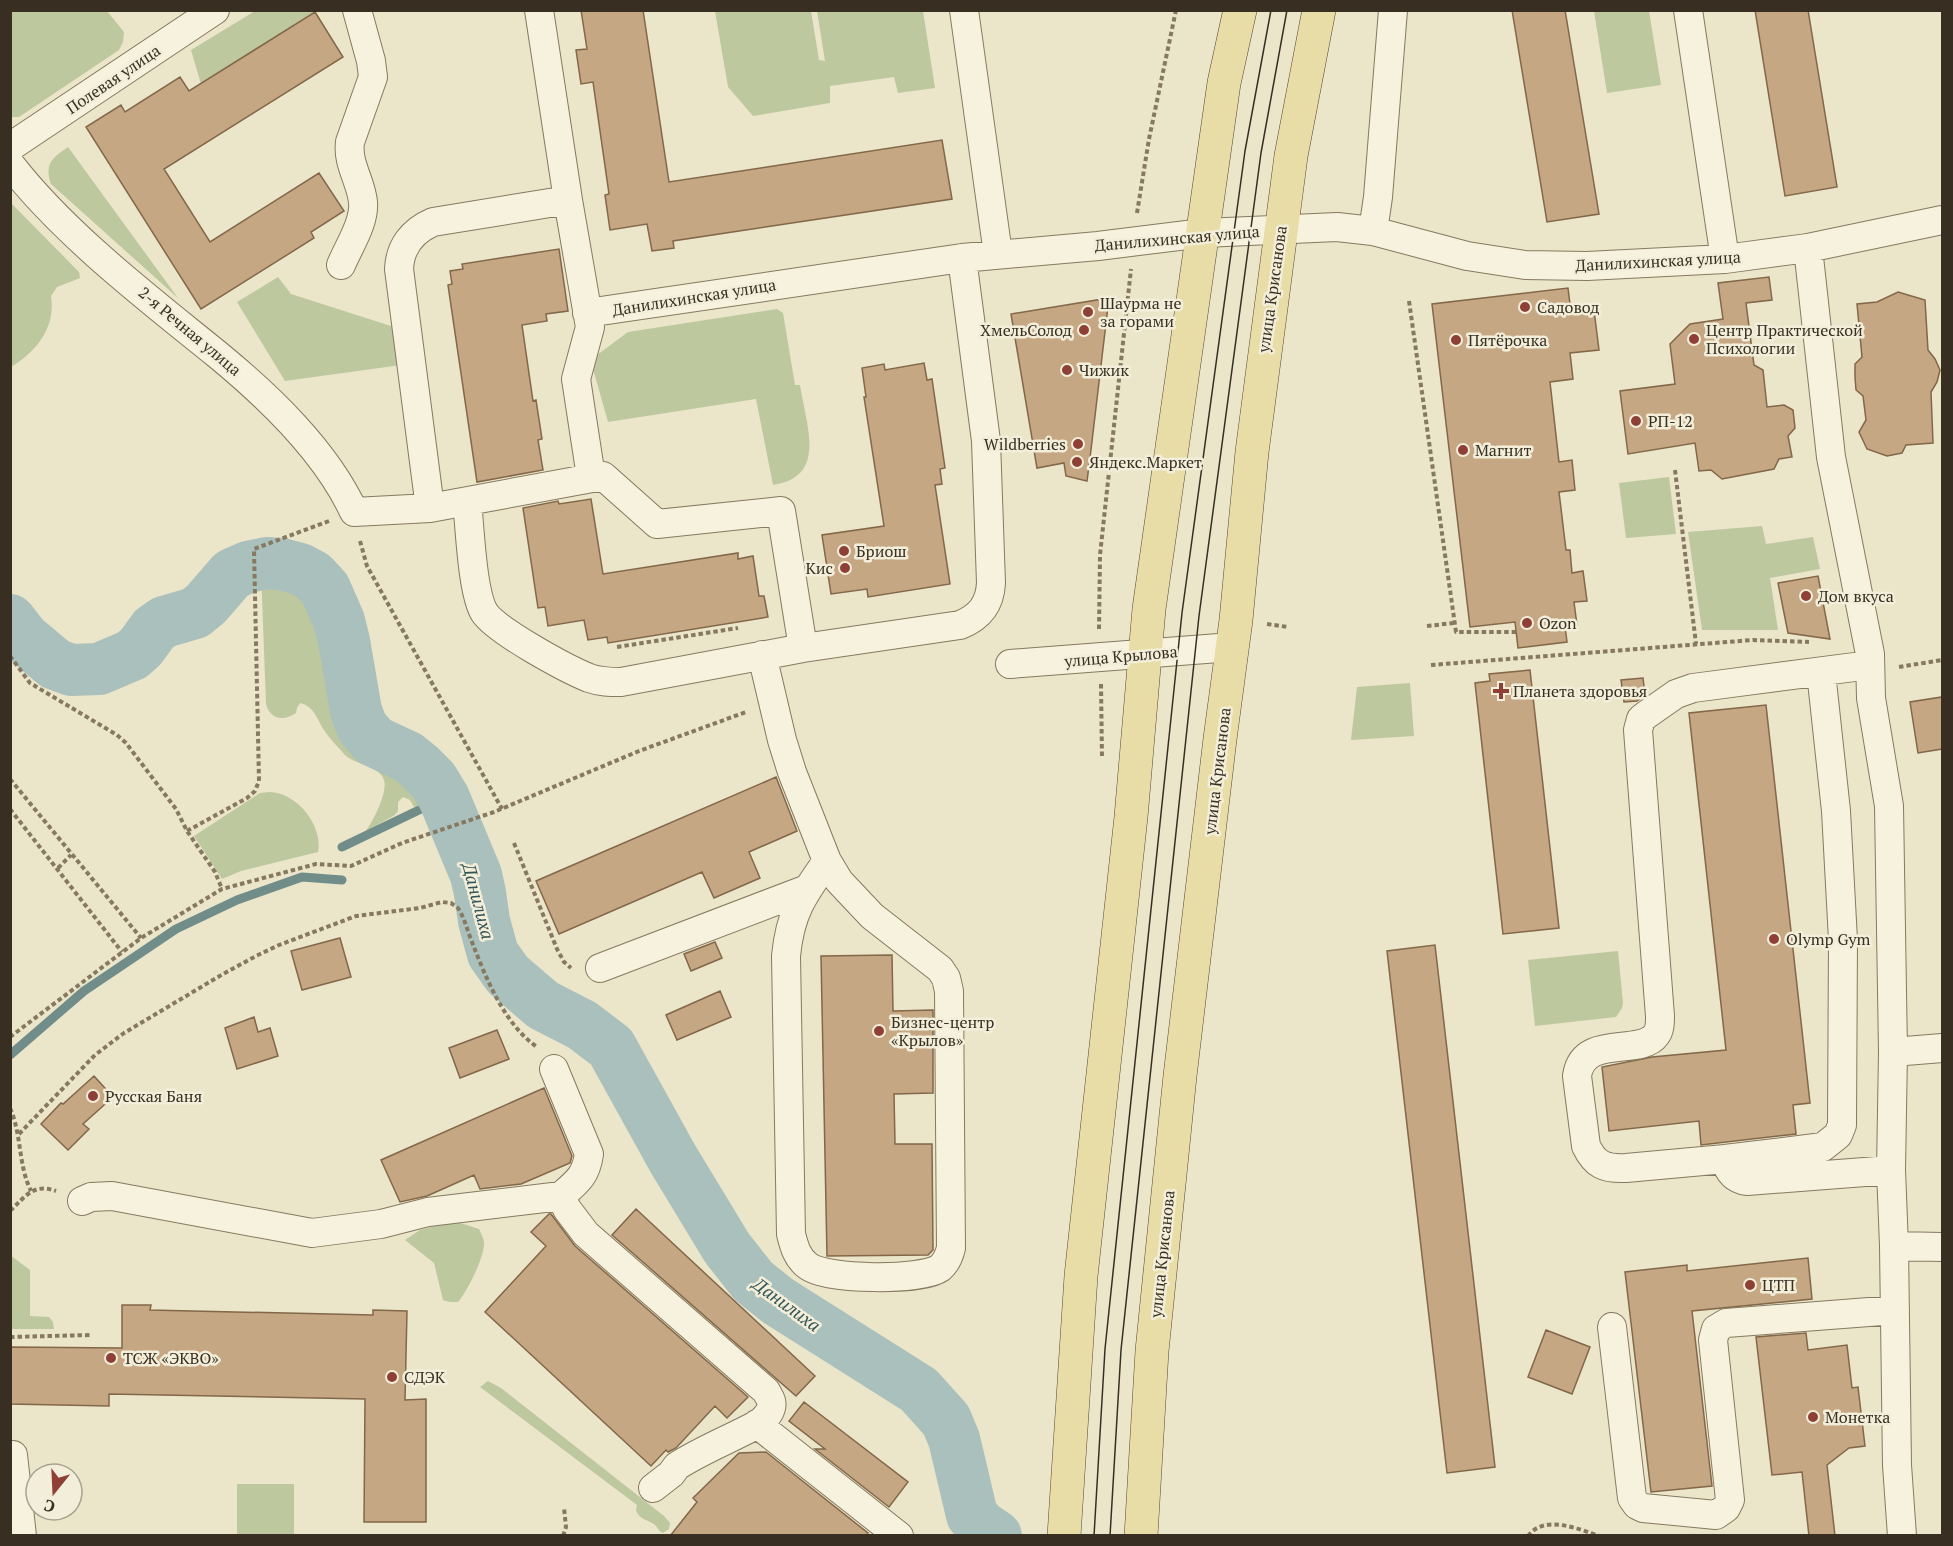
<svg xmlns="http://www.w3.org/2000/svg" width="1953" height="1546" viewBox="0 0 1953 1546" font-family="'PT Serif',serif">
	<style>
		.green { fill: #bec89f }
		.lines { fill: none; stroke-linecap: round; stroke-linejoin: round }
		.stream { stroke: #718d8a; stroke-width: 9 }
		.river { stroke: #aac0bc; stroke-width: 52 }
		.building { fill: #c5a784; stroke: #826748; stroke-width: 1.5 }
		.minor-casing { stroke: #867960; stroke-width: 30 }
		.major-casing { stroke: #544734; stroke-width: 34 }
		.path { stroke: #867960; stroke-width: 4; stroke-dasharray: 4.5 3; stroke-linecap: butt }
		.minor { stroke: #f6f2dd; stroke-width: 28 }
		.major { stroke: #e9dda7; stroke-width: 33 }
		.tram { stroke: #382f22; stroke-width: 1.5 }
		.poi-dot { fill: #8f4036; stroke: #f3eed9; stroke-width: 2 }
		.labels { text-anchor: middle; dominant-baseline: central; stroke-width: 5; stroke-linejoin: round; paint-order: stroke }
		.street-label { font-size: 16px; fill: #382f22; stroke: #f3eed9 }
		.poi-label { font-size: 16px; fill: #382f22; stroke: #f3eed9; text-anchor: start }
		.water-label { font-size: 18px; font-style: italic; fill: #335456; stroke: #f3eed9 }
	</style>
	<rect width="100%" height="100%" fill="#ebe5ca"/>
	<path class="green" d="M314,10L315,12L201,84L191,50L255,11Z
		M10,11H107L124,32L123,42L119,50L19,117H11Z
		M715,11H811L819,60L825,61L817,11H923L935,88L898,93L894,77L830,86V103L753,116L728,87Z
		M1594,11H1649L1661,85L1607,93Z
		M68,147L178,298L51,184C44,164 52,158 68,147Z
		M11,203L79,272L80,278L57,287L51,296C56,328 36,352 11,367Z
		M278,277L291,294L394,327L401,365L285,381L237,302Z
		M777,309L783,313L795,385H800C806,425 828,477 773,485L756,399L608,422L592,365L597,355L628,332Z
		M1669,477L1676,534L1626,538L1619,483Z
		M1762,526L1766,544L1813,537L1820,569L1770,578L1778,630H1702L1688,532Z
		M277,567C285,570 295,572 303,576C340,595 341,651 347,687C349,698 350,712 355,723C370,756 427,757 434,794L424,803L414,807L410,800L403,797L398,802V811L395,815L365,832C373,822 388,792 384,780C380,766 355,765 345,755C338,747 329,738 324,730C317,719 314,706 300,703L297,708L296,713C283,722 270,719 266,704L261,570L263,568Z
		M1410,683L1414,736L1351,740L1357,687Z
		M270,792C297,793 323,825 318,852L241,871L222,879L194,836L260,793Z
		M1618,951L1623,1003L1622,1008L1616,1017L1535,1026L1528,960Z
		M454,1221L479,1229C481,1234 484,1238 484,1243C485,1256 467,1292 458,1302H450L443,1300L434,1263L405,1240L420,1230Z
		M10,1255L30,1270V1316L49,1317L53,1322L54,1329H11Z
		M488,1381L501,1388L664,1516L670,1523L669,1529L663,1533C660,1532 658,1529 656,1526C649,1519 642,1522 636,1511L637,1505L480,1387Z
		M237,1484H294V1535H237Z"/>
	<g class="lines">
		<path class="stream" d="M342,847L444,798
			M10,1055L84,991L176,929L237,900L302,877L342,880"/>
		<path class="river" d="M10,620L24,638L55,664L71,670L99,669L132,655L141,647L154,629L164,622L195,613L206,604L232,574L248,567L267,563L281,564L300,569L313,576L325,589L339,621L344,641L356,711L362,727L374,741L408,757L419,766L433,780L444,798L476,875L480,893L484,921L493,954L508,975L543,1005L582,1025L611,1047L673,1159L727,1248L753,1281L778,1301L919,1390L946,1420L954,1439L972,1515L981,1526L996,1536"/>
	</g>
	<path class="building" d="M581,10H643L669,182L942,140L952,199L673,241L674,248L652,251L647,224L610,230L605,195L609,194L593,82L581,84L576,50L587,49Z
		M1512,10H1565L1599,214L1547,222Z
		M1755,10H1808L1837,187L1785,196Z
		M315,12L343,57L164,169L210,242L319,173L344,211L311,232L314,238L201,309L86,127L121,105L125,112L180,77L189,91Z
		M559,249L568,311L546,314L547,321L522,325L533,401L536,400L542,439L538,440L543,470L477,482L448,285L452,284L450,271L463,269L462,264Z
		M1769,277L1772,300L1746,303L1754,365L1763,370L1767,407L1784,405L1793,410L1795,428L1788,436L1792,457L1779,459L1774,469L1722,479L1711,470L1699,471L1695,443L1628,454L1620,391L1675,384L1670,344L1690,324L1723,319L1718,283Z
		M1568,288L1571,312L1594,310L1599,350L1570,353L1573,379L1550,382L1559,462L1572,460L1575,490L1559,492L1566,550H1570L1572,573L1583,571L1587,601L1574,602L1577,625L1565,626L1567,642L1518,648L1515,622L1470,627L1432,304Z
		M1898,292L1925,300L1928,350L1935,359L1940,370L1937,382L1931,392L1933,443L1906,445L1902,453L1887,456L1867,449L1859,432L1866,420L1863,396L1856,390L1855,377V364L1862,357L1857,304L1877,302Z
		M1109,298L1090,458L1087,481L1066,476L1064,463L1037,468L1011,314Z
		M924,363L927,380L932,379L945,468L940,469L942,484L935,485L950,584L868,597L867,589L831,594L822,535L884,526L864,397H866L862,368L884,364L885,370Z
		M591,499L603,574L738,553V559L753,556L759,596H764L768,617L608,643L607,637L588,640L584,620L548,626L545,607L538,608L523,508L558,501L559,504Z
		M1818,576L1830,639L1788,633L1778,583Z
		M1530,670L1559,928L1503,934L1475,683L1490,681L1489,674Z
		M1643,678L1645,695L1637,701L1624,702L1621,680Z
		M1942,697V749L1918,753L1910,702Z
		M1766,705L1810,1103L1793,1105L1796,1134L1701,1145L1699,1121L1609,1131L1602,1067L1652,1057L1726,1050L1689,713Z
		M776,777L797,831L749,852L760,878L714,898L702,872L559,934L536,881Z
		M340,938L351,977L302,990L291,951Z
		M715,942L722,958L691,971L684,954Z
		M1435,945L1495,1467L1447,1473L1387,951Z
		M892,955L893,1011L933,1010V1093L894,1094L895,1144H932L933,1250L928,1255L827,1256L821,956Z
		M720,991L731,1017L677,1040L666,1015Z
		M254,1017L258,1032L270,1028L278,1056L237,1069L225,1028Z
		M497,1030L509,1059L460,1078L449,1048Z
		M94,1076L113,1097L83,1124L89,1129L68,1150L41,1124L61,1103L63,1104Z
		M544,1088L572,1156L570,1163L521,1184L480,1189L474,1175L427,1196L400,1202L381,1160Z
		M636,1209L815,1376L796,1396L612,1235Z
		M549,1214H551L575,1246L748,1397L727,1418L715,1406L676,1448L668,1452L666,1450L651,1466L485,1312L546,1246L531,1232Z
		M1808,1258L1812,1299L1692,1311L1712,1486L1651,1492L1625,1272L1687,1265V1271Z
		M122,1305H151L150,1310L373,1315V1310L407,1311L405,1400L426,1399V1522H364L365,1399L109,1394V1406L10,1404V1347L122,1348Z
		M1546,1330L1590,1347L1572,1394L1528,1377Z
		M1806,1333L1808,1350L1847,1345L1852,1388L1858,1387L1865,1446L1849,1448L1827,1465L1835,1536H1809L1802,1472L1772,1475L1756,1337Z
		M804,1402L908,1482L889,1507L815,1449H825L789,1421Z
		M766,1452L868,1533L866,1536H670L697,1502L693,1498L739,1453Z"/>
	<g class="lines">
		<g class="minor-casing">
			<path id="minor" d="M539,10L568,200L590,327L576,379L591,477
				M964,10L998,254
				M1688,10L1725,259
				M10,147L215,10
				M10,164C65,235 149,299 218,355C269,397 326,451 354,512L430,508L603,476L657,524L781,511L803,648
				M1373,231L1378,197L1393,10
				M1808,248L1831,457L1870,654L1871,698L1889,806L1893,1052L1891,1170L1894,1246L1897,1465L1902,1536
				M341,265C349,246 365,222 363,202C361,181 347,164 350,142L373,77L371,61L357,10
				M587,313L962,258L1098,246L1203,233L1337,227L1373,231L1467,256L1525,265L1587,266L1725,259L1808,248L1942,220
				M467,502C470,528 472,591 484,612C496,631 567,669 589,678C600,682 610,682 621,682L803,648L960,625C980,617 990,604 991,583L986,441L962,258
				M430,508L399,269C400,247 412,231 433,222L568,200
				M762,655L782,740L792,772L827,861L839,881L872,916L940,969L946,978L949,991L951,1248C949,1256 946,1263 940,1268C921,1281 827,1280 808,1266C797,1258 794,1246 791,1234L786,956C790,913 803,895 827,861
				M1010,664L1232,647
				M1870,665L1693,688L1676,694L1646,715L1641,719L1638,730L1660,1016C1660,1022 1660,1030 1656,1035C1640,1057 1583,1033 1577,1076L1586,1146C1595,1165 1605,1169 1626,1168L1725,1159C1728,1171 1734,1179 1747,1181L1891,1170
				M600,968L807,889
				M1893,1052L1942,1048
				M554,1069L589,1154C586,1176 577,1182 561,1196
				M1725,1159L1823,1147L1838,1135L1842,1125L1843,940L1836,811L1821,672
				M82,1201L91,1197L112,1196L312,1233L381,1224L428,1212L561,1196L567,1209L586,1234L766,1391C769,1397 773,1401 771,1408C769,1415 762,1422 756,1425C730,1439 702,1450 677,1466L671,1474L653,1488
				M1894,1246L1942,1247
				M1612,1327L1632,1498L1637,1505L1643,1508L1716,1515L1726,1508L1730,1500L1713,1340L1716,1329L1726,1323L1895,1310
				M757,1424L899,1536
				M13,1455L22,1536"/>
		</g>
		<g class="major-casing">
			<path id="major" d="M1064,1536L1081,1276L1131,817L1149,609L1224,83L1240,10
				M1141,1536L1152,1351L1180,1076L1220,739L1236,620L1252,452L1291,156L1319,10"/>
		</g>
		<path class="path" d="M1137,213L1149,139L1176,10
			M1409,301L1456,632H1516
			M1675,470L1696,644
			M360,541L367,566L502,809
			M1267,624L1288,627
			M1427,626L1454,623
			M1099,629L1100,555L1131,269
			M617,647L738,628
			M10,656L30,683L117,735L126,743L176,809L187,831L215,872L222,889
			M1431,665L1753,640L1809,642
			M1899,667L1942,660
			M1101,684L1102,758
			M10,779L141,938
			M10,809L122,952
			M187,831L247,798L255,791L259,781L254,549L329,521
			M514,843L557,949L564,962L571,968
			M58,868L71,855
			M10,1037L141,938L222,889L316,864L351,866L402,843L494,812L639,751L746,712
			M10,1108C22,1135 18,1165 31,1191
			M19,1134L95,1055L124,1033L223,974L256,956L279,945L356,916L420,908L442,902L451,903L458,908C465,919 467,930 472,942C486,978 504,1024 537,1047
			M10,1211C26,1196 33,1183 56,1191
			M10,1337L90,1335
			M563,1536L566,1527L564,1508
			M1528,1536C1544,1514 1579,1529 1599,1536"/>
		<use href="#minor" class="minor"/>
		<use href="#major" class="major"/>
		<path class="tram" d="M1094,1536L1105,1349L1182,613L1245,151L1271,10
			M1110,1536L1121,1350L1199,616L1261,153L1287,10"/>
	</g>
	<g class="poi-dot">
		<circle cx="1525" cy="307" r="6"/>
		<circle cx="1088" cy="312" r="6"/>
		<circle cx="1084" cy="330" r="6"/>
		<circle cx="1694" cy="339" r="6"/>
		<circle cx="1456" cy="340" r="6"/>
		<circle cx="1067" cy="370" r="6"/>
		<circle cx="1636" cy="421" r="6"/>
		<circle cx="1078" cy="444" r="6"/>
		<circle cx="1463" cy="450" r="6"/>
		<circle cx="1077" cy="462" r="6"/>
		<circle cx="844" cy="551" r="6"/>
		<circle cx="845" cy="568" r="6"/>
		<circle cx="1806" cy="596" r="6"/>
		<circle cx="1527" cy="623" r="6"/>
		<path d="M1498 682h6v6h6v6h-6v6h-6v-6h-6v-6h6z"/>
		<circle cx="1774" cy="939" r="6"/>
		<circle cx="879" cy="1031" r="6"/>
		<circle cx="93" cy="1096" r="6"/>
		<circle cx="1750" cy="1285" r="6"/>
		<circle cx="111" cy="1358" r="6"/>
		<circle cx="392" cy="1377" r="6"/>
		<circle cx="1813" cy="1417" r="6"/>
	</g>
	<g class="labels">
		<g class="street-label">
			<text transform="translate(113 79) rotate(-34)">Полевая улица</text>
			<text transform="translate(1177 238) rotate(-5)">Данилихинская улица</text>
			<text transform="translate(1658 261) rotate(-3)">Данилихинская улица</text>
			<text transform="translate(1272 289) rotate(-82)">улица Крисанова</text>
			<text transform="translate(694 297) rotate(-9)">Данилихинская улица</text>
			<text transform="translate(190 331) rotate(40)">2-я Речная улица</text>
			<text transform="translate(1121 656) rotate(-5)">улица Крылова</text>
			<text transform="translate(1217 771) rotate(-83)">улица Крисанова</text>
			<text transform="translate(1162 1254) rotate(-84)">улица Крисанова</text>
		</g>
		<g class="poi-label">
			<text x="1100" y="303">Шаурма не<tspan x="1100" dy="18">за горами</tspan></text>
			<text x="1537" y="307">Садовод</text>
			<text x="1072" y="330" text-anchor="end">ХмельСолод</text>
			<text x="1706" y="330">Центр Практической<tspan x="1706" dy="18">Психологии</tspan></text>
			<text x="1468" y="340">Пятёрочка</text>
			<text x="1079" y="370">Чижик</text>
			<text x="1648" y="421">РП-12</text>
			<text x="1066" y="444" text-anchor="end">Wildberries</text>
			<text x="1475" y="450">Магнит</text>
			<text x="1089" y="462">Яндекс.Маркет</text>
			<text x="856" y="551">Бриош</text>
			<text x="833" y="568" text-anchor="end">Кис</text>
			<text x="1818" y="596">Дом вкуса</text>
			<text x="1539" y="623">Ozon</text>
			<text x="1513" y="691">Планета здоровья</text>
			<text x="1786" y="939">Olymp Gym</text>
			<text x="891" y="1022">Бизнес-центр<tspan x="891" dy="18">«Крылов»</tspan></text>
			<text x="105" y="1096">Русская Баня</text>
			<text x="1762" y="1285">ЦТП</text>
			<text x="123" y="1358">ТСЖ «ЭКВО»</text>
			<text x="404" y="1377">СДЭК</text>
			<text x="1825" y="1417">Монетка</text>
		</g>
		<g class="water-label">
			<text transform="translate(479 901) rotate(75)">Данилиха</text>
			<text transform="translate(787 1304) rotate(36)">Данилиха</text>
		</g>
	</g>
	<rect width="1953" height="1546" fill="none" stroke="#382f22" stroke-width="24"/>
	<g transform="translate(54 1492) rotate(198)"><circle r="28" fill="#f3eed9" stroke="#a8a290" stroke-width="1.5"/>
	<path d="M0-4.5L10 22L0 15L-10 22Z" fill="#8f4036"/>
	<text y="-9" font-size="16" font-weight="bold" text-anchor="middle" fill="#382f22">С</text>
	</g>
</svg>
